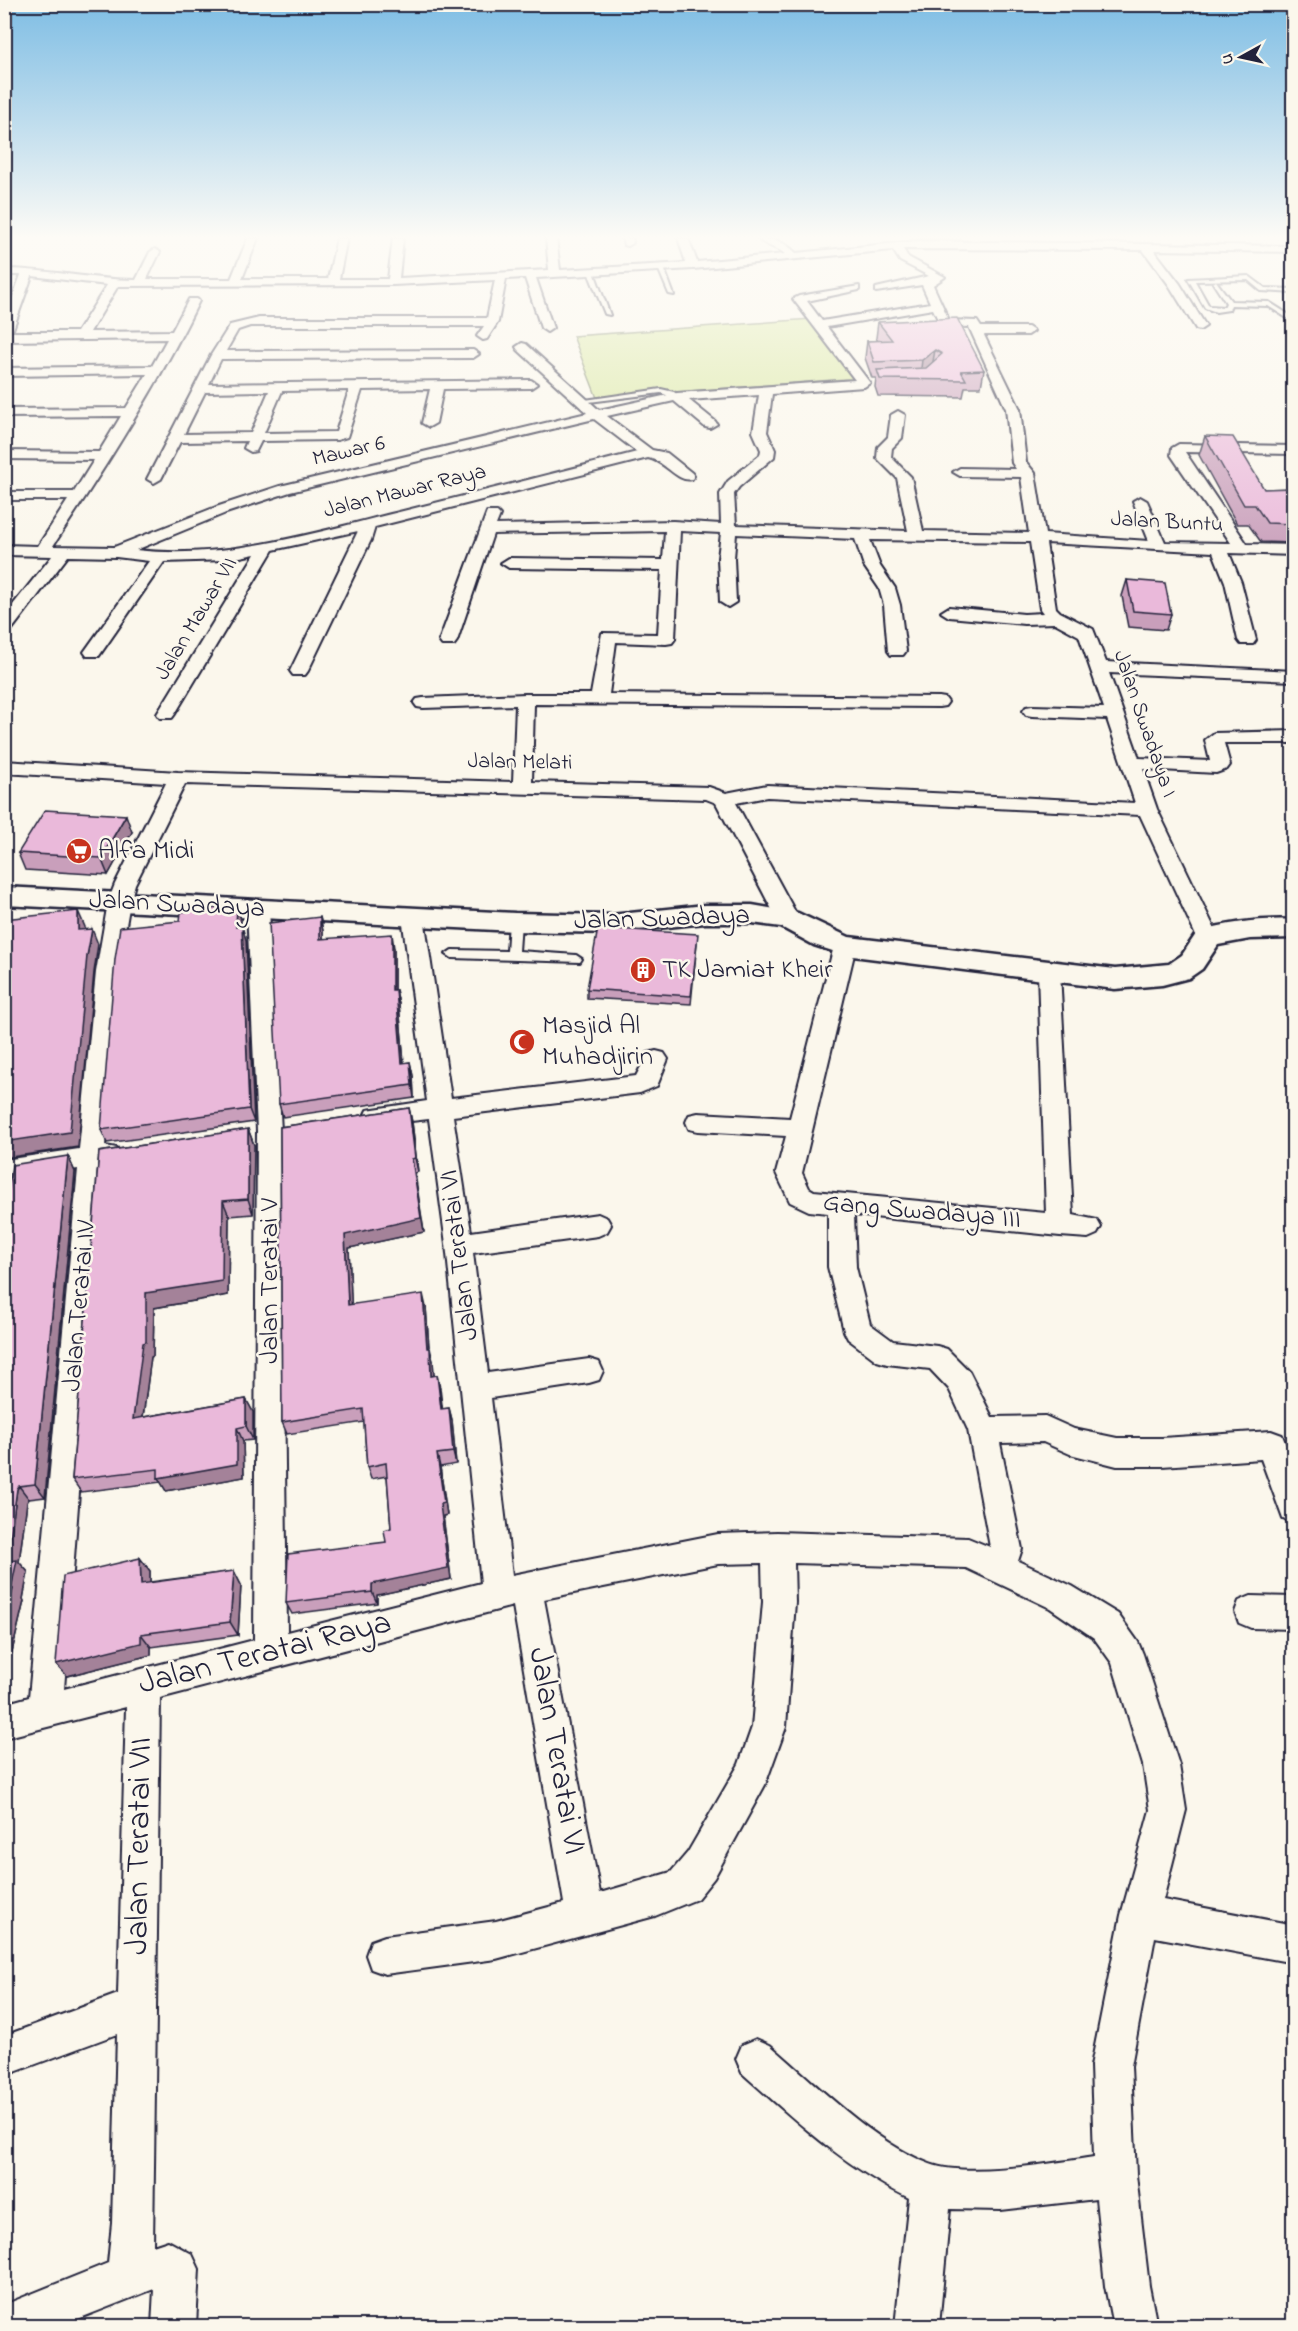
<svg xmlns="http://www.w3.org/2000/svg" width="1298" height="2331" viewBox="0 0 1298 2331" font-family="'Indie Flower',sans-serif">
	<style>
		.green { fill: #d6e69a; stroke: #7c846a; stroke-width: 1.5 }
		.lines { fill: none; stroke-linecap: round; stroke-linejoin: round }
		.service-casing { stroke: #22223b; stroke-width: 4 }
		.minor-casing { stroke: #22223b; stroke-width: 4 }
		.tertiary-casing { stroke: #22223b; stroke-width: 5 }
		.service { fill: #fbf7ec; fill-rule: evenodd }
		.minor { fill: #fbf7ec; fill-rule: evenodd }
		.tertiary { fill: #fbf7ec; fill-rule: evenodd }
		.wall { fill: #c99fbb; stroke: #22223b; stroke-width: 1.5 }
		.shaded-wall { fill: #a48299; stroke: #22223b; stroke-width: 1.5 }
		.building { fill: #eab9da; stroke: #22223b; stroke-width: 1.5 }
		.labels { text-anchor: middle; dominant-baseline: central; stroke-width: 5; stroke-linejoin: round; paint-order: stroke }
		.far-street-label { font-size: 22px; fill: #22223b; stroke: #fbf7ec }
		.poi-label { font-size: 27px; fill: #22223b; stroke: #fbf7ec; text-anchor: start }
		.street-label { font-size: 27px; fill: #22223b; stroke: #fbf7ec }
		.near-street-label { font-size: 33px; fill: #22223b; stroke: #fbf7ec }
	</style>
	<rect width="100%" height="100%" fill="#fbf7ec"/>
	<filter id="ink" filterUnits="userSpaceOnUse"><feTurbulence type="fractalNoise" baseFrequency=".0167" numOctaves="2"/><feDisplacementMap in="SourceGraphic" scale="12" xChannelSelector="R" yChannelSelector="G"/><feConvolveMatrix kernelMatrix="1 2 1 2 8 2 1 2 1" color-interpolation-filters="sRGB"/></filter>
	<g filter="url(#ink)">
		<path class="green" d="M812,319L858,378L597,398L573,336Z"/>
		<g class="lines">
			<g class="service-casing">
				<path id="service" d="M661,266L664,268L674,295L669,294L658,268Z
					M591,270L594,272L610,315L605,314L588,272Z
					M1249,276L1265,288L1294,289V293L1261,291L1248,280L1195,281L1209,306L1224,307L1226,303L1213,283L1216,281L1231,301L1269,302L1291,316V318H1287L1268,306L1231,305L1229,310L1216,312L1205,308L1188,279Z
					M661,389L674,392L680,397L677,399L661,393L581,403L578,401Z
					M515,918L521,922L519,951L576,955L582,959L580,962L452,958L446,954L452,950L507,951L509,922Z"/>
			</g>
			<g class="minor-casing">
				<path id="minor" d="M248,238H258L242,279H328L337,238H347L339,279H388L393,238H403L399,278L549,270L546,238H556L560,270L686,263L678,238H688L697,262L785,254C777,246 764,247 758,238C774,238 785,242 796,253L918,241L1294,246V252L1154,250L1180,284L1206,326L1200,330L1196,329L1169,285L1143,250L903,249L908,257L945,277L933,285L949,320L977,321L981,327H1028L1034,331L1028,335H984L1020,409L1026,462L1035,473L1045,534L1149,541L1133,501L1140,497L1147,501L1165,542L1231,543L1171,455L1172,448L1179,444L1294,446V454L1185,452L1247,544L1294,545V555L1229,553L1241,582L1256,640L1253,644H1241L1238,640L1225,582L1213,552L1046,543L1056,608L1060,612L1093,629L1106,662L1294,671V681L1109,673L1139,758L1210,761L1205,740L1214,733L1294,731V743H1224L1230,765L1227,769L1216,773L1143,769L1157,809L1219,938L1216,943L1208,945L1200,943L1197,938L1140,815L767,797L736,803L799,919L796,924L788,926L780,924L777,919L716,803L706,799L185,784L135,884L130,902L118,972L105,1146L117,1148L121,1155L117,1162L104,1165L64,1689L254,1640L257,1131L247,909L250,904L258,902L266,904L269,909L281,1131L287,1632L481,1583L446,1244L429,1119L376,1125L367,1122L364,1116L367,1110L427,1101L402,917L405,912L413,910L421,912L424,917L451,1098L636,1076L648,1053L656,1051L664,1053L668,1059L657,1086L640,1093L453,1116L471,1232L598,1214L607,1218L611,1225L607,1232L598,1236L473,1253L488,1373L589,1359L599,1362L603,1371L599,1380L589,1383L491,1398L512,1575L718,1534L777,1532L968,1538L990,1547L968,1430L949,1389L930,1369L887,1364L877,1361L848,1339L844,1331L828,1267V1213L809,1211L790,1202L776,1173L786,1136L698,1131L689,1129L686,1122L689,1115L698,1113L790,1118L834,946L837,941L845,939L853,941L856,946L802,1173L809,1188L814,1191L1046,1213L1038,972L1041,967L1049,964L1057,967L1060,972L1073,1215L1097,1220L1101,1227L1097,1234L1088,1238L1060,1236L854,1215L856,1267L870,1324L893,1341L937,1346L947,1349L969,1371L992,1417L1045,1416L1074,1429L1117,1438H1162L1271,1431L1282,1435L1294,1465V1523L1283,1519L1261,1459L1162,1466H1117L1070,1454L1043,1442L1000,1443L1022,1549L1018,1561L1072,1586L1118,1614L1138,1642L1143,1654L1179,1765L1186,1810L1163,1900L1294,1925V1963L1155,1937L1131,2066L1136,2175L1149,2286L1157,2326H1113L1105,2286L1096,2199L1001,2210L950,2209L939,2326H895L909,2198C845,2167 795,2120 742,2073L736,2059L742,2045L756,2039L770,2045C816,2084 874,2143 930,2164C968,2178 1053,2163 1094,2157L1091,2066L1121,1915L1150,1810L1143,1765L1112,1663L1094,1638L1050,1608L966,1568L794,1563L795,1602L786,1727L765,1785L714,1878L697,1899L655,1916L496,1959L385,1974L371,1969L366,1955L371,1941L385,1936L496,1921L564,1903L513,1606L160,1698L153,2246L168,2241L192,2254L199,2269L196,2326H152L154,2289L60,2326H4V2305L108,2263L112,2223L117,2034L4,2076V2036L118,1994L126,1707L4,1738V1704L29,1697L78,1169L4,1180V1160L79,1149L96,972L108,902L115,884L166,783L4,773V761L178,772L513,782L516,705L423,708L417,707L414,703L417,699L423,698L525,694H591L602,633L658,634L662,570L509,568L501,563L509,558L663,560L665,531L493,534L457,641L454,645H442L439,641L487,512H497L500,515L496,525L673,521L721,524L720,494L728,481L760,455L761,450L753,432L759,395L689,400L715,421L717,424L710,428L705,427L674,401L607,416L652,450L667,453L692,473L694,476L692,479C677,483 666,461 648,458L375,527L371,540L308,671L305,675H293L290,671L358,531L273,550L175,714L172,718H160L157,714L255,554L226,560L164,562L99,656H87L84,652L149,561L116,557L68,556L10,632L4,633V616L52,556L4,555V545L38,546L68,500H4V492H74L94,460L4,459V451L99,452L121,416L4,417V409L126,408L147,374L4,376V368L152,366L167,339L4,341V320L21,275H4V269C49,269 92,280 136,280L150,252L155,249L160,252L147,279H231ZM893,250L900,261L929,276L876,288V292L922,285L930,303L822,321L807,301L859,290V286L799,296L793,299L855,380L677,393L599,410L526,344L522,343L516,347L518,350L587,413L280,486L216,507L114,547L53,546C105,468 158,385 199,301L197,299H189L172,331L90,332L118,286L393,285L495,280L487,318H259L230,325L211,355L147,479L154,483L161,479L180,442L247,441L244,448L251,452L256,451L261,441L337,440L347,437L362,390L430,389L422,423L429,427L436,423L443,389L531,388L537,384L531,380L209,384L221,359L473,358L479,354L473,350L226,351L238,330L250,326H484L477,336L483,340L487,339L498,322L506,279L525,278L541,328L547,332L553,328L536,278L693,269ZM32,276L107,285L77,332H12ZM933,309L941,326L969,327L1006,409L1012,463L1016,469L960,468L953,472L960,476L1021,477L1029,533L923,531L911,477L891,457L892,448L902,438L905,415L898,411L891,415L888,437L878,447L877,458L897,478L908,531L736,525L734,494L739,487L774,457L775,450L767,432L772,394L864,387L870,383L827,327ZM349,390L336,432L264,433L282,391ZM269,391L251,433L184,434L205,392ZM594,419L637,452C556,473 476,493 395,513C310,534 224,560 136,550L226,513L290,492ZM680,531L721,533L718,558L720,602L728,607L736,602L734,558L736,534L855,539L864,566L879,588L884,605L888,651L891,655H903L906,651L900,605L895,588L880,566L870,540L1030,542L1040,609L1043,613L1024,614L949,607L941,612L949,617L1024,624L1055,623L1079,636L1104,708L1032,706L1026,707L1023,711L1026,715L1032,716L1107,719L1135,803L767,785L726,793L709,787L532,782L534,704L939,707L945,706L948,702L945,698L939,697L609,694L616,642L666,644L672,643L675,639ZM762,1563L763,1602L752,1727L739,1764L688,1852L671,1872L600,1893L544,1599L718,1564Z
					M622,238H632L633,243L628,246L624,245Z
					M1251,1596L1294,1597V1629L1251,1628L1239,1623L1235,1612L1239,1601Z"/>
			</g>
			<g class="tertiary-casing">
				<path id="tertiary" d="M4,887L515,913L611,915L705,905H752L798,913L849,937L1115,969L1169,964L1182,955L1198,931C1230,923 1261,918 1294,920V938L1250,939L1218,945L1202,969L1189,978L1162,985L1115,989L845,955L814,945L781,927L752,923H705L611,933L515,931L4,905Z"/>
			</g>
			<use href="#service" class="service"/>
			<use href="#minor" class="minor"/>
			<use href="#tertiary" class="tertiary"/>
		</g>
		<path class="wall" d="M878,322L984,370L981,387H965L963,397L878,396L875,387L876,378H872L865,358L867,341H878L876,338Z
			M1205,436L1264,489L1293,488V543L1261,542L1248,524H1237L1199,455Z
			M1127,580L1171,614L1166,630L1128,627L1122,596Z
			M132,832L108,875L25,870L18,853Z
			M237,906L241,920V926L246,940L254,1122L107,1143L101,1130Z
			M320,917L323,931V939L394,948V990H396L399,1004L404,1063L410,1062L413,1076L414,1098L283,1117L279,1104Z
			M697,943L691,1004L587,998V989Z
			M409,1108L412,1122L418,1172L415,1173L424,1232L349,1248L351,1304L426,1307L429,1348L433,1361L434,1376L437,1375L442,1409L449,1408L452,1420L456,1464L440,1467L447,1515L443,1516L451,1579L377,1595V1603L292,1614L286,1603L386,1542L391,1528L387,1476L371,1479L367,1467L364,1422L287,1434L282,1422L280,1127Z
			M248,1129L254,1145L253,1214L229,1216L228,1295L154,1308L153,1356L151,1357L143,1417L246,1399L253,1412V1440L243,1441L244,1477L166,1491L161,1482L81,1492L72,1479L99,1152Z
			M68,1156L75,1172L45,1497L29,1499L27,1502L19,1562L28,1572L23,1599L24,1601L5,1681H4V1193H8Z
			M140,1558L150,1571V1582L234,1571L241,1585L238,1635L151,1647V1655L67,1676Z"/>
		<path class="shaded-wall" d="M935,350L932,367L920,377L922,360Z
			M126,815L132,832L108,875L101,858Z
			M237,906L241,920L240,941L236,927Z
			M78,911L85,927V946L78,930Z
			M320,917L323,931V953L320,939Z
			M242,926L246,940L254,1122L249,1109Z
			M92,929L98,944L94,972L78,1147L4,1158V1142L87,956Z
			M392,934L394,948V1004L392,990Z
			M396,990L399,1004L405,1077L402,1063Z
			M410,1062L413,1076L414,1098L412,1085Z
			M409,1108L412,1122L418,1172L415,1158Z
			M248,1129L254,1145L253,1214L248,1199Z
			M68,1156L75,1172L45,1497L35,1484Z
			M412,1159L424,1232L349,1248L352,1318L348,1305L345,1235Z
			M223,1201L229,1216L228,1295L154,1308L153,1356L151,1357L141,1432L133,1419L146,1293Z
			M423,1294L426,1307L430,1361L427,1348Z
			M430,1348L433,1361L435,1389L431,1376Z
			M437,1375L440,1388L444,1421L441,1409Z
			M246,1399L253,1412V1440L246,1426Z
			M449,1408L452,1420L456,1464L453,1452Z
			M237,1428L243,1441L244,1477L166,1491L158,1478Z
			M437,1454L440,1467L447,1515L443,1516L451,1579L377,1595V1603L372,1592V1584Z
			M19,1486L29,1499L27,1502L19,1562L28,1572L23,1599L24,1601L5,1681L4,1680V1624L11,1589L7,1561L17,1489Z
			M140,1558L150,1571V1597L141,1584Z
			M234,1571L241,1585L238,1635L230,1622Z
			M141,1634L151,1647V1655L67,1676L56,1664Z"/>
		<path class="building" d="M957,318L984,370L961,371L966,380L880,379L877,370L926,368L942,354L935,350L922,360L874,362L867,341L892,340L878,322Z
			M1205,436L1233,437L1264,489L1293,488V524L1267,523L1255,505H1244Z
			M1127,580L1165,583L1171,614L1133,611Z
			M45,810L126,815L101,858L18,853Z
			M237,906L236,927L242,926L249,1109L101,1130L115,959L120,927L180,921L181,912Z
			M78,911V930L92,929L87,956L70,1132L4,1142V919Z
			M320,917V939L392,934V990H396L402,1063L410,1062L412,1085L279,1104L269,923Z
			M598,928L698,934L691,996L587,989Z
			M409,1108L415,1158L412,1159L421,1218L345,1235L348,1305L423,1294L427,1348H430L431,1376L437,1375L441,1409L449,1408L453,1452L437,1454L444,1503L440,1504L448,1568L372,1584V1592L286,1603L288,1554L386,1542L384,1530L391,1528L386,1463L367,1467L363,1409L282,1422L280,1127Z
			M248,1129V1199L223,1201L222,1281L146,1293V1342L143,1343L133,1419L246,1399V1426L237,1428V1464L158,1478V1469L72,1479L99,1152Z
			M68,1156L35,1484L19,1486L17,1489L7,1561L17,1560L11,1589H13L4,1624V1193H8L12,1165Z
			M140,1558L141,1584L234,1571L230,1622L141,1634V1643L56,1664L63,1576Z"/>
	</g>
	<linearGradient id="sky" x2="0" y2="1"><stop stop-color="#7ebde4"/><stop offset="0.42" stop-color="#fdfbf6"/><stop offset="1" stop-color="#fdfbf6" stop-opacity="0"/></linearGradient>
	<rect width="1298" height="564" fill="url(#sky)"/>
	<defs>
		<g id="supermarket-disc" transform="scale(1.35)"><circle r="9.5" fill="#c8321e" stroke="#fbf7ec"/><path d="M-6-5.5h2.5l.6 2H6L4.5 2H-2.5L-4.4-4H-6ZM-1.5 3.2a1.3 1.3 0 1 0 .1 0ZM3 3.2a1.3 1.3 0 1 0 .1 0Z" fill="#fff"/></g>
		<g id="building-disc" transform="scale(1.35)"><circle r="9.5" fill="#c8321e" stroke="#fbf7ec"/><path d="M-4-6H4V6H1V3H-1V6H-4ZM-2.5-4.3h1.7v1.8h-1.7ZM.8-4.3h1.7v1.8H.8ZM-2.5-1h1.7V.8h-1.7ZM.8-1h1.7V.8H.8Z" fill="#fff"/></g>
		<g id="mosque-disc" transform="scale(1.35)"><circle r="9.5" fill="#c8321e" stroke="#fbf7ec"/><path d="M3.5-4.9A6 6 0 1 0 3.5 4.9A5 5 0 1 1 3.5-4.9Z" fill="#fff"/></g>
	</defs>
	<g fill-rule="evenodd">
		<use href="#supermarket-disc" x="79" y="851"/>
		<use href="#building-disc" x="643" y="970"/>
		<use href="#mosque-disc" x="522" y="1042"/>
	</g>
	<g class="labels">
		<g class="far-street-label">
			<text transform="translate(349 452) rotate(-13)">Mawar 6</text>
			<text transform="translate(405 492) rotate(-14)">Jalan Mawar Raya</text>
			<text transform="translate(1167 523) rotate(3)">Jalan Buntu</text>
			<text transform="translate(197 619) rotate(-59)">Jalan Mawar VII</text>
			<text transform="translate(1144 724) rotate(71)">Jalan Swadaya I</text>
			<text transform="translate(520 763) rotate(1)">Jalan Melati</text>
		</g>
		<g class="poi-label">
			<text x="98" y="851">Alfa Midi</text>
			<text x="662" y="970">TK Jamiat Kheir</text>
			<text x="542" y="1026">Masjid Al<tspan x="542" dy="31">Muhadjirin</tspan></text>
		</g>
		<g class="street-label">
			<text transform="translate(177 905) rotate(3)">Jalan Swadaya</text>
			<text transform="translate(662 919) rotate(-2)">Jalan Swadaya</text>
			<text transform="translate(922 1212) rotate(5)">Gang Swadaya III</text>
			<text transform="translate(460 1255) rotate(-97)">Jalan Teratai VI</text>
			<text transform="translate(270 1281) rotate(-90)">Jalan Teratai V</text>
			<text transform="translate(80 1306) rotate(-85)">Jalan Teratai IV</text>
		</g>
		<g class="near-street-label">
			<text transform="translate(265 1654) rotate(-14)">Jalan Teratai Raya</text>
			<text transform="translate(556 1751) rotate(80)">Jalan Teratai VI</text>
			<text transform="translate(140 1846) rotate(-89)">Jalan Teratai VII</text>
		</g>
	</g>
	<rect width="1298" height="2331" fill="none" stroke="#fbf7ec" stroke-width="24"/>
	<rect x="12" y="12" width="1274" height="2307" fill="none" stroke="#22223b" stroke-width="2" filter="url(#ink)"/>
	<g transform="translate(1241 57) rotate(262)" stroke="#fbf7ec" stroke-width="4.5" paint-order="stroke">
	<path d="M0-4.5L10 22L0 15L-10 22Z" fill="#22223b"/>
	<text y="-9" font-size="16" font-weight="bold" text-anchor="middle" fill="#22223b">U</text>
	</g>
</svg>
